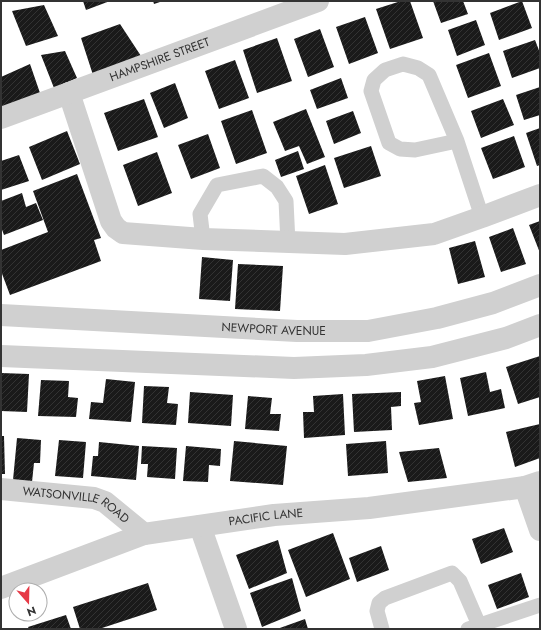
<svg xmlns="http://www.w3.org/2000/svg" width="541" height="630" viewBox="0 0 541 630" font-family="Jost,sans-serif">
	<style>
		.building { fill: url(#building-hatch) }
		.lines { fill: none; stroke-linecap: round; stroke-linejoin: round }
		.lane { stroke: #d0d0d0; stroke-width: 15 }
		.street { stroke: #d0d0d0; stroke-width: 22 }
		.labels { text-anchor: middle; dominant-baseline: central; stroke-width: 4; stroke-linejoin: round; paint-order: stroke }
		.street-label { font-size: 12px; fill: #333; stroke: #fff }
	</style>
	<defs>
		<pattern id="building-hatch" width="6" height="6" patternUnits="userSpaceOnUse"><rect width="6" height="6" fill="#1a1a1a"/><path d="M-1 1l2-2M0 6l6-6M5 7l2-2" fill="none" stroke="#333"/></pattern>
	</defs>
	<rect width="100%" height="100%" fill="#fff"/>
	<path class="building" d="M83,1H110L86,10Z
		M153,1H163L154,4Z
		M401,1H410L423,38L390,49L376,9Z
		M433,1H463L468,14L441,23Z
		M522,1L532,28L499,40L490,13Z
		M44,5L58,36L26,46L12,11Z
		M365,17L378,53L349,64L336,27Z
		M476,20L485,45L457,56L448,30Z
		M120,24L141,56L93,75L81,38Z
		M320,29L334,67L308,77L294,39Z
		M277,38L292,81L257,93L243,50Z
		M535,40L540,53V68L512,78L503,51Z
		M65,51L77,78L54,88L41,55Z
		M489,53L501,86L468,98L456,65Z
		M235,60L249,98L219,109L205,71Z
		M30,64L40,93L1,108V77Z
		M341,78L348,98L317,109L310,90Z
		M175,83L188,118L164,128L150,93Z
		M540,87V115L524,120L516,95Z
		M144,99L158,137L118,151L104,113Z
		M503,99L514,125L481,138L471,111Z
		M306,109L325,157L307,164L299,146L285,151L273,122Z
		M252,110L267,153L236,164L221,121Z
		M353,111L361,133L334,144L326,121Z
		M540,128V165L537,166L526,133Z
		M67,131L80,164L42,180L29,147Z
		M208,134L220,168L191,179L178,145Z
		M514,136L525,167L493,179L481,148Z
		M371,146L381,176L344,188L334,158Z
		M298,151L304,169L281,177L275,160Z
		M157,152L172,193L138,206L123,165Z
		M19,155L29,181L1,190V161Z
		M325,165L338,204L309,214L296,176Z
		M77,174L101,238L94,240L101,261L10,295L1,271V250L48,232L33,191Z
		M22,193L26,207L36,203L43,220L4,235L1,227V201Z
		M540,221V253L529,225Z
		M513,228L526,264L501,272L489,237Z
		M475,241L485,277L458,284L449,248Z
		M202,257L233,260L230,301L199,299Z
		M238,264L283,266L280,311L235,309Z
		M540,356V397L518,404L506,367Z
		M486,372L490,392L501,389L505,408L468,416L460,378Z
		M1,373L29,374L27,412L1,411Z
		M445,376L453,419L419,425L414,403L421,402L417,381Z
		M106,379L135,382L131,422L89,419L91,402L103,403Z
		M41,380L69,381L68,397L78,398L76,417L38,416Z
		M144,386L169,387L167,403L178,404L176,425L142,423Z
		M190,392L233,395L231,426L188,423Z
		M401,392V406L391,407L392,430L354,432L352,394Z
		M343,394L345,435L304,438L303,412H314L313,396Z
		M248,396L272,398L270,414H281L279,431L245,429Z
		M540,424V458L515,467L506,432Z
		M1,436H4L5,474H1Z
		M17,438L41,440L40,463H34L32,482L13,480Z
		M59,440L86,442L83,478L55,476Z
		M234,441L287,446L283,485L230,481Z
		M386,441L388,473L348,476L346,444Z
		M99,442L139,446L136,480L91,476L93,456H98Z
		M142,446L177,448L175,479L147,477L148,464H141Z
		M186,446L221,449L220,466L209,465L208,482L183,481Z
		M439,448L447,478L408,482L399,452Z
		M504,528L513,552L481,564L472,539Z
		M333,533L350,579L306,597L288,550Z
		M278,540L287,573L249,589L236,555Z
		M381,546L389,570L357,582L349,558Z
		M521,573L529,597L497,609L488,585Z
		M292,578L301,611L262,627L250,593Z
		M148,583L157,610L99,629H80L73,607Z
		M66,615L71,629H29L28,627Z
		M305,619L308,629H277Z"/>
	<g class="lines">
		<path class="lane" d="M457,141L415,150L400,149L389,143L371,91L374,80L385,70L403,64L418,68L429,75L457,141L482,217
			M203,239L200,214L217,185L263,176L277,187L286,201L288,243
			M382,629L377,611L379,603L385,598L452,573L460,581L479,625
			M468,629L540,605"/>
		<g class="street">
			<path d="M69,93L111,221L116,228L123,233L203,239L345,244L434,234L482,217L540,195"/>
			<path id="s1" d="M1,118L69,93L318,1"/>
			<path id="s2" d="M1,315L297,331H368L437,318L493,303L540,285"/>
			<path d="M1,356L294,368L366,365L432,357L506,338L540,325"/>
			<path d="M525,487L540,530"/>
			<path id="s3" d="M1,489L94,498L105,502L144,534"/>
			<path d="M200,526L236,629"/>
			<path id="s4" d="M1,588L144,534L274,515L369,508L525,487L540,482"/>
		</g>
	</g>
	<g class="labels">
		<g class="street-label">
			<text stroke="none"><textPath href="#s1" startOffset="169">HAMPSHIRE STREET</textPath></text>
			<text stroke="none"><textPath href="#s2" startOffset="273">NEWPORT AVENUE</textPath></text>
			<text stroke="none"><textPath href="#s3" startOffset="78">WATSONVILLE ROAD</textPath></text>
			<text stroke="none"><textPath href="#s4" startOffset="276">PACIFIC LANE</textPath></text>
		</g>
	</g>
	<rect width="541" height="630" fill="none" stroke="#333333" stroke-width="4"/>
	<g transform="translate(28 602) rotate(160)"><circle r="19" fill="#ffffff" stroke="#adadad"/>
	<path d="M0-3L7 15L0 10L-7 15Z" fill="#e63946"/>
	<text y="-6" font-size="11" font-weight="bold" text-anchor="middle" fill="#333333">N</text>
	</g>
</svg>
